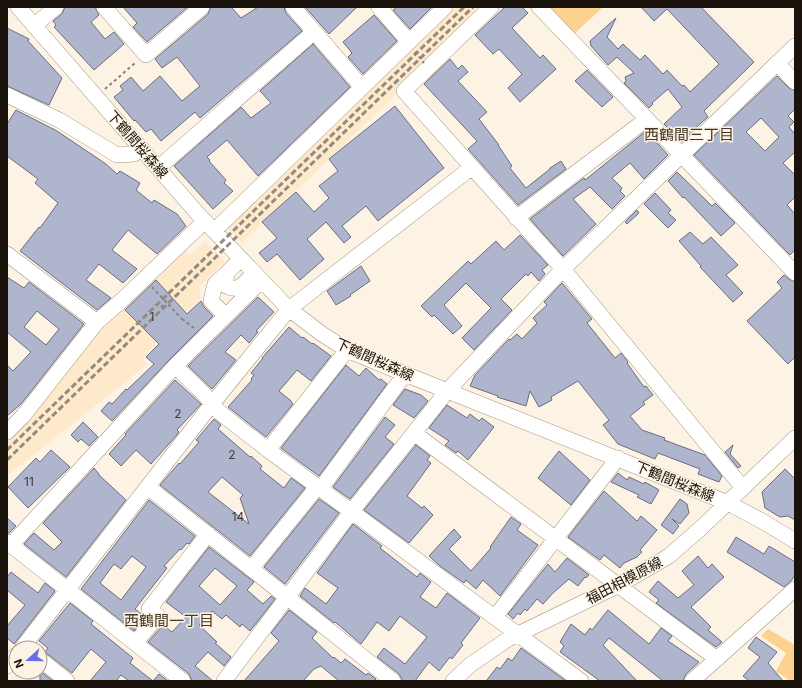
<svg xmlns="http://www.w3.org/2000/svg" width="802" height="688" viewBox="0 0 802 688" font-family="Inter,'Noto Sans JP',sans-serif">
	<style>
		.built { fill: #fee9ca }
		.green { fill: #fdd18f }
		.building { fill: #b0b5ce; stroke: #696d84; fill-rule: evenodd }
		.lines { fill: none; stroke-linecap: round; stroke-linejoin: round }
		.minor-casing { stroke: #a2937d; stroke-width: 16 }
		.path { stroke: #8a8277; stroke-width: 2; stroke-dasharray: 3 3; stroke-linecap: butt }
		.minor { stroke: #fff; stroke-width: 15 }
		.rail { stroke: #938b80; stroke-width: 3; stroke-dasharray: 6 3; stroke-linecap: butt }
		.path-bridge { stroke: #8a8277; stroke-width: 2; stroke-dasharray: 3 3; stroke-linecap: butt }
		.labels { text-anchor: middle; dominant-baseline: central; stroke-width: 3; stroke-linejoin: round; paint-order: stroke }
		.number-label { font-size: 12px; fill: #3f3c3c }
		.street-label { font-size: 14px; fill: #19130b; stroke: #fdf3e5 }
		.neighbourhood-label { font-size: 15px; fill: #443723; stroke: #fdf3e5 }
	</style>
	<rect width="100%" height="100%" fill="#fdf3e5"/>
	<path class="built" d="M456,7H486L242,243L228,228Z
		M205,241L225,261L199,287L201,299L157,342L142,359L148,364L7,476V441L32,416L101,328L184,248L190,255Z"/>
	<path class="green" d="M547,7H603L573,35Z
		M768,629L795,645V681H790L776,671L786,653L761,636Z"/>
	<path class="building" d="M65,7H95L99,15L91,22L105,39L114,32L124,44L94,70L54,27L56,25L53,21L62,14Z
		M123,7H188L147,42L133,27L137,23Z
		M211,7H231L241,18L258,7H284L286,13L302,31L200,118L195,112L161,141L151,129L146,132L135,120L134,121L114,97L123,90L120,86L131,77L143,91L160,76L182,101L200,86L177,57L162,68L155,59L208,14Z
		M305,7H357L329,34Z
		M397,7H432L410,29L393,10Z
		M505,7H522L528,13L512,28L540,58L543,55L556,69L520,102L508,88L522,74L499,49L493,54L475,35Z
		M641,7H701L754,62L704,111L708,117L693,130V131L682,142L664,124L682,107L668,89L652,103L653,104L649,108L624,83L626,81L625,77L634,73L617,57L608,65L591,46L590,41L616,18L607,37L618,49L623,44L640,60L645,55L663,74L667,70L682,86L684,85L690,92L719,64L667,9L654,21Z
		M374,15L397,41L363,74L348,57L352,53L343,42Z
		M7,28L29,39L28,41L62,78L49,105L7,86Z
		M313,44L350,87L258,176L227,140L207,157L210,160L209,161L226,180L224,183L233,191L213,209L174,166L241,107L251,118L271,103L260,91Z
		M450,59L458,69L462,65L468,72L458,81L487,112L479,119L499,145H498L512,166L510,168L526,188L550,169V168L561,161L566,169L518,205L468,149L477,141L424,84Z
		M587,70L613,97L602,107L575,81Z
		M777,76L789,88L795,91V109L788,116L794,122L789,127L795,134V152L783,163L795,175V197L787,205L795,214V250L790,255L694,155ZM761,118L779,137L765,151L746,132Z
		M395,106L444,168L378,221L366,206L342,226L351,237L344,243L326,222L307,239L324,259L300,280L277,254L267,262L259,253L277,238L262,222L296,192L314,212L329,198L319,186L338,171L329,159Z
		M16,110L57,131L106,164L117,174L120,171L140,183L136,190L152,203L154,200L177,214L186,226L157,254L128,230L112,250L137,269L123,283L99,264L86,280L111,298L97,310L20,251L39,227L40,228L58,203L35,183L38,179L7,156V124Z
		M646,131L668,155L644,179L630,163L612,178L622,188L620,191L625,196L612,209L590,187L573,199L596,224L563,256L530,219L584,178L585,180Z
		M677,172L712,206L715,203L735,223L721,236L684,197L683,198L668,181Z
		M655,193L671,210L668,213L676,220L668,228L644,204Z
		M637,210L639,213L627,224L625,222Z
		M690,232L703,244L711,237L738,265L726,275L743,293L733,302L700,267L701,266L679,241Z
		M520,235L548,265L542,270L545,274L539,281L531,272L528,276L526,274L501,299L512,310L474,350L462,338L491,308L466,283L444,305L462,326L453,334L434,315L432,317L421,306L468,261L471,264L496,241L504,250Z
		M361,266L370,281L350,295L351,296L336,305L327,291Z
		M784,275L789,279L795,282V357L788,364L747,321L782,288L777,282Z
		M7,277L24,288L29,282L84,324L21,404L7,416V365L13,371L31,352L7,332ZM37,311L59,329L46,345L24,327Z
		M156,280L187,314L201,301L204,307L213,316L169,360L112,421L101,411L109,402L112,404L126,389L127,390L154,364L146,357L159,344L125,310Z
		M562,283L592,319L587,323L615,358L621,353L628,362L627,363L644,387L646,386L653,395L643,402L645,404L630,416L642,430L665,438L664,440L705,455L722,476L719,482L698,474L700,469L658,453L655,459L618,444L603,425L609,420L578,381L551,397L552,400L539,407L530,391L526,406L497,397L498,396L470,386L475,375L509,339L510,340L517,334L522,339L537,323L533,318L547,305L544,302Z
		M258,297L274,312L256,331L258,332L249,343L241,335L226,351L225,352L236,360L212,389L188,366Z
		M289,327L302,338L303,337L312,344L313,343L331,356L311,381L297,370L279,391L290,400L293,404L266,437L228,407L252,380L251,379L254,375L251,373L263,358H262Z
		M346,365L359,376L366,368L379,380L381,379L387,384L319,476L281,448Z
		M175,380L201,404L177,430L179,432L176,436L151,464L136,450L121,466L109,454L126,435L125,434Z
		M405,389L421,395L428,401L414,418L393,405Z
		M447,405L467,418L470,414L479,421L482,418L494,427L468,460L458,451L456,453L445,445L449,441L429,428Z
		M385,417L395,425L385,437L394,444L350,499L333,487Z
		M214,419L221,425L218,429L250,457L251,456L262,466L260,469L284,488L291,478L305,488L250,556L160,485L179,463L180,464L199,442L196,440ZM222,477L243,495L240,498L249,524L208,492Z
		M83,422L98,437L89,446L81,439L78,442L71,435Z
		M416,445L430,456L427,460L431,463L407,496L422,508L424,506L433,515L409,543L364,510Z
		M733,445L730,454L741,466L738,468L725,452Z
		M51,450L70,467L28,508L8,487L36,458L40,462Z
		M559,451L590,480L571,505L538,478Z
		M94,468L99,474V475L126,500L66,577L24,544L34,533L54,550L62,542L43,523Z
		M785,469L795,479V520L788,516L780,517L765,508L762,492Z
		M618,473L627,480L629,477L644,484L645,482L659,490L651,504L637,497L639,495L611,482Z
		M604,491L637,521L641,516L657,530L640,550L642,552L637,557L624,563L620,568L604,555L600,560L568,537Z
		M319,499L339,513L285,584L264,567Z
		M680,499L687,504L689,513L680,524L672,519L679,526L673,534L661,525Z
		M149,500L195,536L189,544L187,543L181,550L180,549L164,566L167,568L135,609L145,617L134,631L81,589ZM132,556L146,567L121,600L100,583L114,564L121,569Z
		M511,517L521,524L517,530L538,545L500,596L483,580L476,589L466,580L464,583L440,566L429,556L454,529L461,537L449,549L471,571L491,548L490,547Z
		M7,518L16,526L9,533H7Z
		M353,524L382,546L380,548L417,577L420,573L431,582L420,597L436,608L447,593L480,618L461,643L463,645L452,659L450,657L439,671L429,662L415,681H403L399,674L377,657L384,648L405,664L427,637L400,616L389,631L377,622L361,644L335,622L334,623L300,596L305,588L326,604L338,588L317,573Z
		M736,537L764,554L769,546L795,562V575L791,581L784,587L727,552Z
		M209,547L254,582L247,590L263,604L271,596L275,599L250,631L242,624L240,627L226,615L222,619L212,611L199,625L217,642L215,643L231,657L224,666L208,652L195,666L213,681H192L189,674L148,642L163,625L172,632L186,617L166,602ZM215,568L237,586L220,605L199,586Z
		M698,556L708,568L712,564L724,577L691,607L711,627L708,630L722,642L716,647L656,603L659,600L649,592L658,581L678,598L694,585L682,571Z
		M567,558L589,575L586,578L585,577L578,586L569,579L553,593L543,604L537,599L527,611L525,609L520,615L518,613L513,619L508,614L548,564L555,572Z
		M11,572L38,593L45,583L55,591L14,644L7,638V626L25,605L7,590V577Z
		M70,603L93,621L91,624L133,658L130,663L153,681H129L121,675L116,681H90L106,662L91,649L72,673L45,652L48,648L39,641Z
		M289,610L317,632L312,638L333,658L334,657L341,663L345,659L366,675L368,673L376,679L374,681H339L321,666L314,669L303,681H244L279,641L271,633Z
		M608,610L649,644L661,628L672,636L668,641L699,662L686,674L683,681H663L609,638L603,645L637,681H600L560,652L564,646L560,642L571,624L585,635L590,628L592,630Z
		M756,637L777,652L768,663L783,681H749L743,676L760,657L748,648Z
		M521,648L566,681H486L497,667L500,669L508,658L512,661Z
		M40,671L53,681H40Z
		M159,674L168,681H153Z"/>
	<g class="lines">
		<g class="minor-casing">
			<path id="minor" d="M18,7L198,214L289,309L322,334L347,350L405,374L728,503L762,521L795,541
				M104,7L146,55L202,7
				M293,7L362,87
				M379,7L409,42
				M491,7L404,91L563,269L743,488
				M539,7L795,273
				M34,26L56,7
				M777,63L795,82
				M7,95L59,120L117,155L134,154L142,149
				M158,168L314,32
				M516,218L647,119
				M214,231L445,7
				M7,254L97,322
				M241,260C231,268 224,272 226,286C239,293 245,282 254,273
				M226,316L211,301L215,284L229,271
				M175,366L204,394L218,411L268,450L581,681
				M7,432L23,416L97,322L121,301L205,221
				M414,433L717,659
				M268,450L347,350
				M148,487L393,681
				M321,488L405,374
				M7,542L183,681
				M11,545L175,366L261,281
				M251,569L318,486
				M495,617L618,458
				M135,643L158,616L149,609L208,534
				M22,648L212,404L289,309L471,168
				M40,659L67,681
				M7,666L16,655
				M224,681L352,511L448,390L563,269L795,46
				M453,681L470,665L508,639L619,585L669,556L701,528L795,438
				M692,681L795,589"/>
		</g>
		<path class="path" d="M105,89L135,63
			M161,307L166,302
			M182,319L194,328"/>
		<use href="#minor" class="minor"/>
		<path class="rail" d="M7,450L464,7
			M7,460L473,7"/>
		<path class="path-bridge" d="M415,52L424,63
			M152,287L182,319"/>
	</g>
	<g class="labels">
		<g class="number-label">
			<text x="152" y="316">1</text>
			<text x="178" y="413">2</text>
			<text x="232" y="454">2</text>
			<text x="29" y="481">11</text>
			<text x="238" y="516">14</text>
		</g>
		<g class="street-label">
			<text transform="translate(138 144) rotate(49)">下鶴間桜森線</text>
			<text transform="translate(375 359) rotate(24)">下鶴間桜森線</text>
			<text transform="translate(675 481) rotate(22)">下鶴間桜森線</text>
			<text transform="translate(624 580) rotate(-28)">福田相模原線</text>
		</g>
		<g class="neighbourhood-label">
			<text x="689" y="134">西鶴間三丁目</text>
			<text x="169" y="620">西鶴間一丁目</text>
		</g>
	</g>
	<rect width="802" height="688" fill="none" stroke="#19130b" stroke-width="16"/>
	<g transform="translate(28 660) rotate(249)"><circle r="19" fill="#fdf3e5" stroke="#a2998e"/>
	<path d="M0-3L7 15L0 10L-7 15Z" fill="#6870e9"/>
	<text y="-6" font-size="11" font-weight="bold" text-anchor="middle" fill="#19130b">N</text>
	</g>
</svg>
